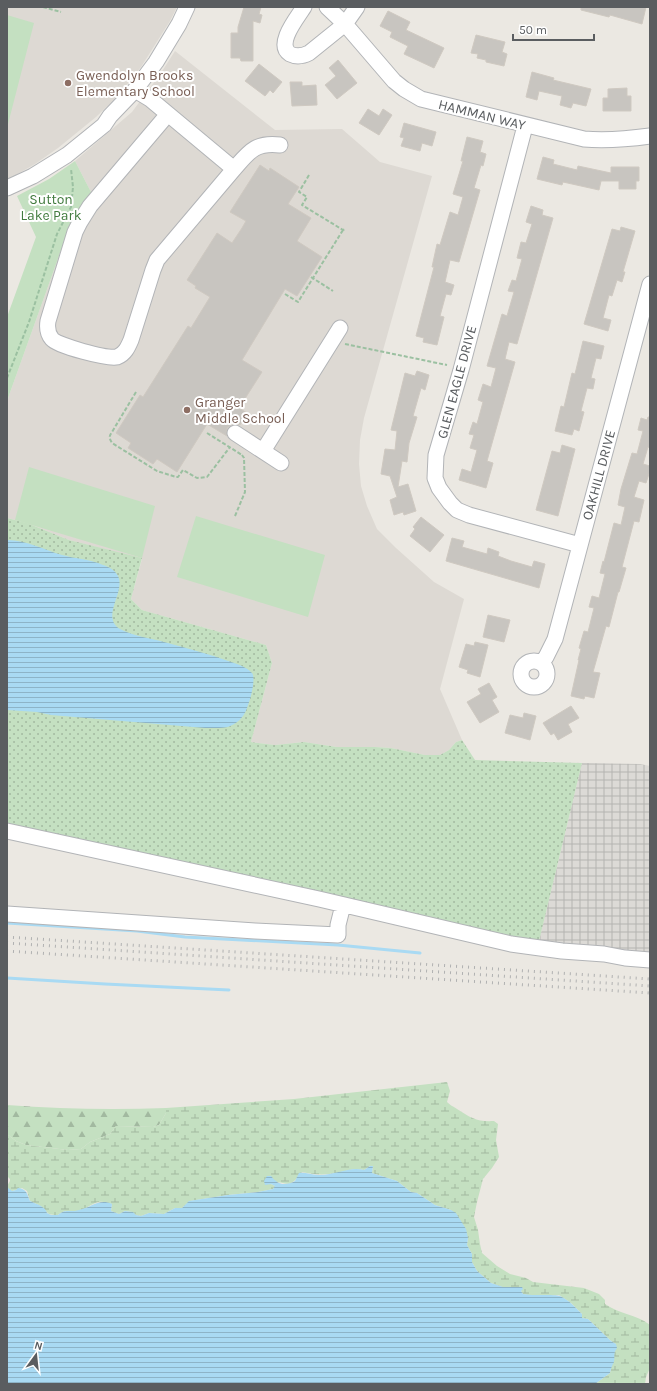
<svg xmlns="http://www.w3.org/2000/svg" width="657" height="1391" viewBox="0 0 657 1391" font-family="Karla,sans-serif">
	<style>
		.industrial { fill: url(#industrial-grid) }
		.education { fill: #ddd9d3 }
		.grass { fill: url(#grass-dots) }
		.forest { fill: url(#forest-firs) }
		.wetland { fill: url(#wetland-marsh) }
		.park { fill: #c4e0c1 }
		.water { fill: url(#water-rules) }
		.lines { fill: none; stroke-linecap: round; stroke-linejoin: round }
		.stream { stroke: #a9daf3; stroke-width: 3 }
		.building { fill: #c8c5c0; stroke: #cfc9c1 }
		.minor-casing { stroke: #b2b4b7; stroke-width: 17 }
		.path { stroke: #9bc0a1; stroke-width: 2; stroke-dasharray: 4 2; stroke-linecap: butt }
		.minor { stroke: #fff; stroke-width: 15 }
		.rail { stroke: #b0b1b1; stroke-width: 3; stroke-dasharray: 1 5; stroke-linecap: butt }
		.education-dot { fill: #8d6e63; stroke: #fff; stroke-width: 1.5 }
		.labels { text-anchor: middle; dominant-baseline: central; stroke-width: 4; stroke-linejoin: round; paint-order: stroke }
		.education-label { font-size: 14px; fill: #785e54; stroke: #fff; text-anchor: start }
		.street-label { font-size: 14px; fill: #5a5d60; stroke: #fff }
		.park-label { font-size: 14px; fill: #417b3e; stroke: #fff }
	</style>
	<defs>
		<pattern id="industrial-grid" width="8" height="8" patternUnits="userSpaceOnUse"><rect width="8" height="8" fill="#dcdad6"/><path d="M0 4h8M4 0v8" fill="none" stroke="#b5b4b1"/></pattern>
		<pattern id="grass-dots" width="8" height="8" patternUnits="userSpaceOnUse"><rect width="8" height="8" fill="#c4e0c1"/><path d="M2 2h.1M6 6h.1" fill="none" stroke="#a2b9a0" stroke-width="1.8" stroke-linecap="round"/></pattern>
		<pattern id="forest-firs" width="22" height="20" patternUnits="userSpaceOnUse"><rect width="22" height="20" fill="#c4e0c1"/><path d="M5 1l3.5 6h-7zM16 11l3.5 6h-7z" fill="#a2b9a0"/></pattern>
		<pattern id="wetland-marsh" width="20" height="14" patternUnits="userSpaceOnUse"><rect width="20" height="14" fill="#c4e0c1"/><path d="M1 5h8M5 5V1M11 12h8M15 12V8" fill="none" stroke="#a2b9a0"/></pattern>
		<pattern id="water-rules" width="6" height="5" patternUnits="userSpaceOnUse"><rect width="6" height="5" fill="#a9daf3"/><path d="M0 2.5h6" fill="none" stroke="#8db4c8"/></pattern>
	</defs>
	<rect width="100%" height="100%" fill="#ebe8e2"/>
	<path class="industrial" d="M582,763L640,764L650,766V954L539,941Z"/>
	<path class="education" d="M7,7H177L170,21L141,67L116,98L96,117L58,148L35,164L7,180Z
		M175,51L275,130L342,129L380,162L432,176L364,418L360,440L359,464L361,486L367,506L377,529L396,548L434,582L464,599L440,689L462,740L456,742L449,750L440,755H425L391,748L375,747H337L304,742L275,745L251,742L272,663L266,645L142,610L131,599L142,559L69,540L27,523L7,518V401L65,239L92,194L75,161L132,112L161,73Z"/>
	<path class="grass" d="M7,518L27,523L69,540L142,558L131,599L142,610L266,645L272,663L251,742L275,745L304,742L337,747H375L391,748L425,755H440L449,750L456,742L462,740L475,760L582,763L539,941L491,933L7,825Z"/>
	<path class="forest" d="M7,1105C60,1109 113,1110 166,1108V1113L159,1125L153,1127L116,1126L110,1134L90,1142L81,1149L68,1150L26,1145L16,1141L7,1134Z"/>
	<path class="wetland" d="M447,1082L450,1091L447,1102C451,1106 453,1106 457,1109C471,1118 477,1122 494,1121L498,1124L496,1140L499,1157L492,1168L483,1179L477,1202L474,1217L478,1230L480,1244L482,1253L497,1266L510,1274L526,1278L533,1282L584,1288L599,1294L605,1300V1304C619,1314 636,1314 650,1325V1368L646,1377L645,1384H595L610,1373L616,1344L611,1341L588,1319L582,1318V1314L571,1303L559,1295L532,1296L523,1294L521,1291L522,1287H502L491,1283L477,1271L472,1262V1254L467,1245L468,1238L451,1210L435,1205L417,1193L411,1192L397,1181L372,1173L373,1166H370L364,1170C354,1168 347,1171 337,1173C325,1175 314,1175 302,1172C286,1194 285,1177 271,1184L275,1186L273,1189L258,1192L228,1195L190,1201L182,1208H175L164,1214L149,1213L141,1216L136,1215L132,1212L125,1211L119,1214L111,1211L112,1204C108,1203 103,1201 99,1202C93,1203 88,1207 82,1210C72,1214 67,1207 58,1215C47,1215 49,1214 43,1208C40,1205 34,1203 30,1201L27,1191L22,1188L12,1191L7,1189V1186L10,1181V1179L7,1176V1134L16,1141L26,1145L68,1150L81,1149L90,1142L110,1134L116,1126L153,1127L159,1125L166,1113V1108L294,1099Z"/>
	<path class="park" d="M7,15L34,23L7,128Z
		M75,161L92,194L65,239L7,401V317L36,237L17,196L49,179Z
		M29,467L155,506L142,558L15,520Z
		M196,516L325,555L308,617L177,577Z"/>
	<path class="water" d="M7,540C27,540 44,550 62,555C76,559 90,559 103,565C109,567 115,570 118,576C126,592 100,617 120,629C134,636 149,638 164,642C186,648 209,654 231,662C237,664 247,667 252,673C257,679 248,710 243,716C232,730 221,728 205,728L51,715L37,712L7,710Z
		M370,1166H373L372,1173L397,1181L411,1192L417,1193L435,1205L451,1210L456,1213L466,1229L468,1238L467,1245L472,1254V1262L477,1271L491,1283L503,1287H522L523,1289L521,1291L523,1294C532,1296 555,1294 560,1296C569,1300 576,1308 582,1314V1318L588,1319L611,1341L616,1344L617,1348C613,1353 615,1357 614,1362C612,1366 611,1368 610,1373L595,1384H7V1187L12,1191L16,1190L18,1188C27,1189 27,1194 30,1201C36,1204 45,1206 47,1213L51,1215H58C66,1208 69,1213 79,1210C91,1208 99,1198 112,1204L111,1211L119,1214L125,1211L133,1212L136,1215L141,1216L149,1213L164,1214L175,1208H182L189,1201L228,1195L258,1192L273,1189L275,1186L271,1184L265,1185L264,1181L267,1176H271C273,1178 274,1180 276,1181C281,1186 290,1184 295,1181L299,1173C305,1172 311,1175 318,1175C334,1176 349,1166 364,1170Z"/>
	<g class="lines">
		<path class="stream" d="M7,923L137,931L185,937L338,945L420,953
			M7,978L105,984L229,990"/>
	</g>
	<path class="building" d="M244,7H261L259,14L262,15L260,23L253,21V61H241L240,58H231V33H238V27Z
		M581,7H646L642,24L610,15L609,17L581,10Z
		M388,11L410,22L406,30L444,48L434,68L404,54L408,46L390,37L392,32L380,26Z
		M476,35L505,42L502,52L507,54L504,66L486,62V60L477,58L478,54L471,53Z
		M338,60L357,83L337,99L325,85L336,76L329,68Z
		M259,64L282,82L273,93L270,90L265,96L245,81Z
		M532,72L554,78L553,80L591,89L586,106L573,103L571,108L560,105L562,96L539,91L537,100L526,97Z
		M290,82H302V86L316,85L317,105L292,106Z
		M627,88V96H631V111H603V98H608V89Z
		M368,109L379,116L383,109L392,115L379,135L359,123Z
		M404,123L436,132L432,146L422,143L420,151L401,146L404,138L400,137Z
		M467,137L483,141L480,152L486,154L483,166L481,165L474,188L480,190L459,262L450,260L445,282L454,285L451,295L446,294L440,316L444,317L437,345L423,342L424,338L416,336L434,267H432L437,244L440,245L450,212L458,215L463,197L453,194L463,161H461Z
		M543,157L554,160L553,164L577,170L578,166L611,173V167H639V181H636V189H619V181H601L599,190L563,182L562,185L537,179Z
		M260,165L269,171L270,168L299,187L288,204L311,218L297,241L322,257L297,296L285,289L242,360L262,372L239,408L247,413L240,425L235,424L231,425L227,428V436L207,424L177,472L157,459L153,464L128,448L131,443L116,433L140,395L143,397L188,326L191,328L210,297L195,288L196,286L187,280L217,233L232,243L242,228L246,221L230,212Z
		M531,206L543,210L542,215L553,218L517,344L509,342L505,359L515,362L487,461L493,463L486,488L459,480L462,469L471,472L477,450L470,448L474,435L469,434L473,422L477,424L483,402L478,400L483,384L491,387L496,368L487,366L502,314L507,316L514,292L508,291L512,280L516,281L522,259L517,258L521,242L526,243L532,224L526,222Z
		M621,227L635,231L623,272H625L622,282L617,280L612,296L609,295L603,318L611,320L608,331L584,324L612,229L620,231Z
		M583,341L604,346L601,359L596,358L591,378L595,379L593,389L587,388L581,411L584,412L579,431L574,429L572,435L555,431L561,406L564,407L572,373L575,374Z
		M417,371L429,375L425,390L421,388L413,416L417,417L409,443L407,462L402,461L398,487L408,484L416,511L404,515L403,512L394,515L390,500L397,497L390,476L381,474L385,449L395,450L397,431L391,430L405,373L415,376Z
		M648,417H650V448L648,447L643,464L650,466V471L646,483L639,481L634,497L644,500L639,522L634,521L622,567L626,568L619,592H618L609,627L606,626L593,672L600,673L594,698L585,696L584,699L571,696L579,660H578L581,649L579,648L584,631L588,632L594,608L589,607L592,596L599,598L605,574L600,573L603,561L604,562L614,523L621,525L625,507L618,505L621,489L632,453L637,454L643,431L638,430L641,418L647,420Z
		M562,445L575,449L558,516L536,510L552,451L560,453Z
		M421,517L444,535L430,552L410,536L415,529L413,527Z
		M452,538L464,541L462,547L487,554L488,548L499,552L498,556L511,561L532,567L534,561L545,564L539,588L446,561Z
		M488,615L510,620L504,642L483,637Z
		M475,642L488,645L480,677L467,673L468,670L459,667L466,644L474,646Z
		M489,683L497,697L492,700L499,712L480,723L467,702L481,694L478,689Z
		M571,706L579,718L568,724L572,732L558,740L554,733L551,735L543,723Z
		M524,713L536,716L530,740L505,733L510,715L523,718Z"/>
	<g class="lines">
		<g class="minor-casing">
			<path id="minor" d="M304,7C298,17 275,44 290,54C296,57 303,56 309,53L345,24L357,7
				M327,7L345,24L394,81L404,89L421,99L584,139C607,141 628,139 650,136
				M135,90L150,99L234,169C249,152 255,142 280,145
				M168,114L90,206L80,222L75,232L48,321C47,327 47,333 52,339C58,346 107,359 117,357C125,354 128,347 131,340L153,270L157,260L234,169
				M525,126L461,370L436,455L435,478L439,488L450,503L457,510L469,515L580,545
				M7,188L33,176L67,155L104,125L110,116L135,90L156,62L179,24L187,7
				M235,433L281,463
				M263,451L340,328
				M521 674a13 13 0 1 1 26 0a13 13 0 1 1-26 0Z
				M541,663L546,657L555,639L650,284
				M7,831L319,899L511,944L562,951L604,954L625,958L650,960
				M7,914L255,931L338,935V925L343,905"/>
		</g>
		<path class="path" d="M43,7L61,12
			M309,175L299,192L307,197L302,205L343,230L346,229
			M311,277L333,291
			M285,294L298,302L343,230
			M345,344L447,365
			M7,378L29,322L57,234L71,207L73,187L71,169
			M136,392L112,432C109,436 109,438 112,443L157,471L176,477H178L183,470L197,478L207,477L230,447
			M207,433L242,455
			M235,516L245,492L244,458L242,455"/>
		<use href="#minor" class="minor"/>
		<path class="rail" d="M7,937L650,979
			M7,943L650,986
			M7,951L650,993"/>
	</g>
	<g class="education-dot">
		<circle cx="68" cy="83" r="4"/>
		<circle cx="187" cy="410" r="4"/>
	</g>
	<g class="labels">
		<g class="education-label">
			<text x="76" y="75">Gwendolyn Brooks<tspan x="76" dy="16">Elementary School</tspan></text>
			<text x="195" y="402">Granger<tspan x="195" dy="16">Middle School</tspan></text>
		</g>
		<g class="street-label">
			<text transform="translate(482 115) rotate(14)">HAMMAN WAY</text>
			<text transform="translate(457 382) rotate(-75)">GLEN EAGLE DRIVE</text>
			<text transform="translate(599 475) rotate(-75)">OAKHILL DRIVE</text>
		</g>
		<g class="park-label">
			<text x="51" y="199">Sutton<tspan x="51" dy="16">Lake Park</tspan></text>
		</g>
	</g>
	<rect width="657" height="1391" fill="none" stroke="#5a5d60" stroke-width="16"/>
	<g transform="translate(36 1355) rotate(15)" stroke="#ffffff" stroke-width="3" paint-order="stroke">
	<path d="M0-3L7 15L0 10L-7 15Z" fill="#5a5d60"/>
	<text y="-6" font-size="11" font-weight="bold" text-anchor="middle" fill="#5a5d60">N</text>
	</g>
	<path d="M513 34v6h81v-6" fill="none" stroke="#5a5d60" stroke-width="2"/>
	<text x="519" y="34" font-size="12" fill="#5a5d60" stroke="#ffffff" stroke-width="3" paint-order="stroke">50 m</text>
</svg>
